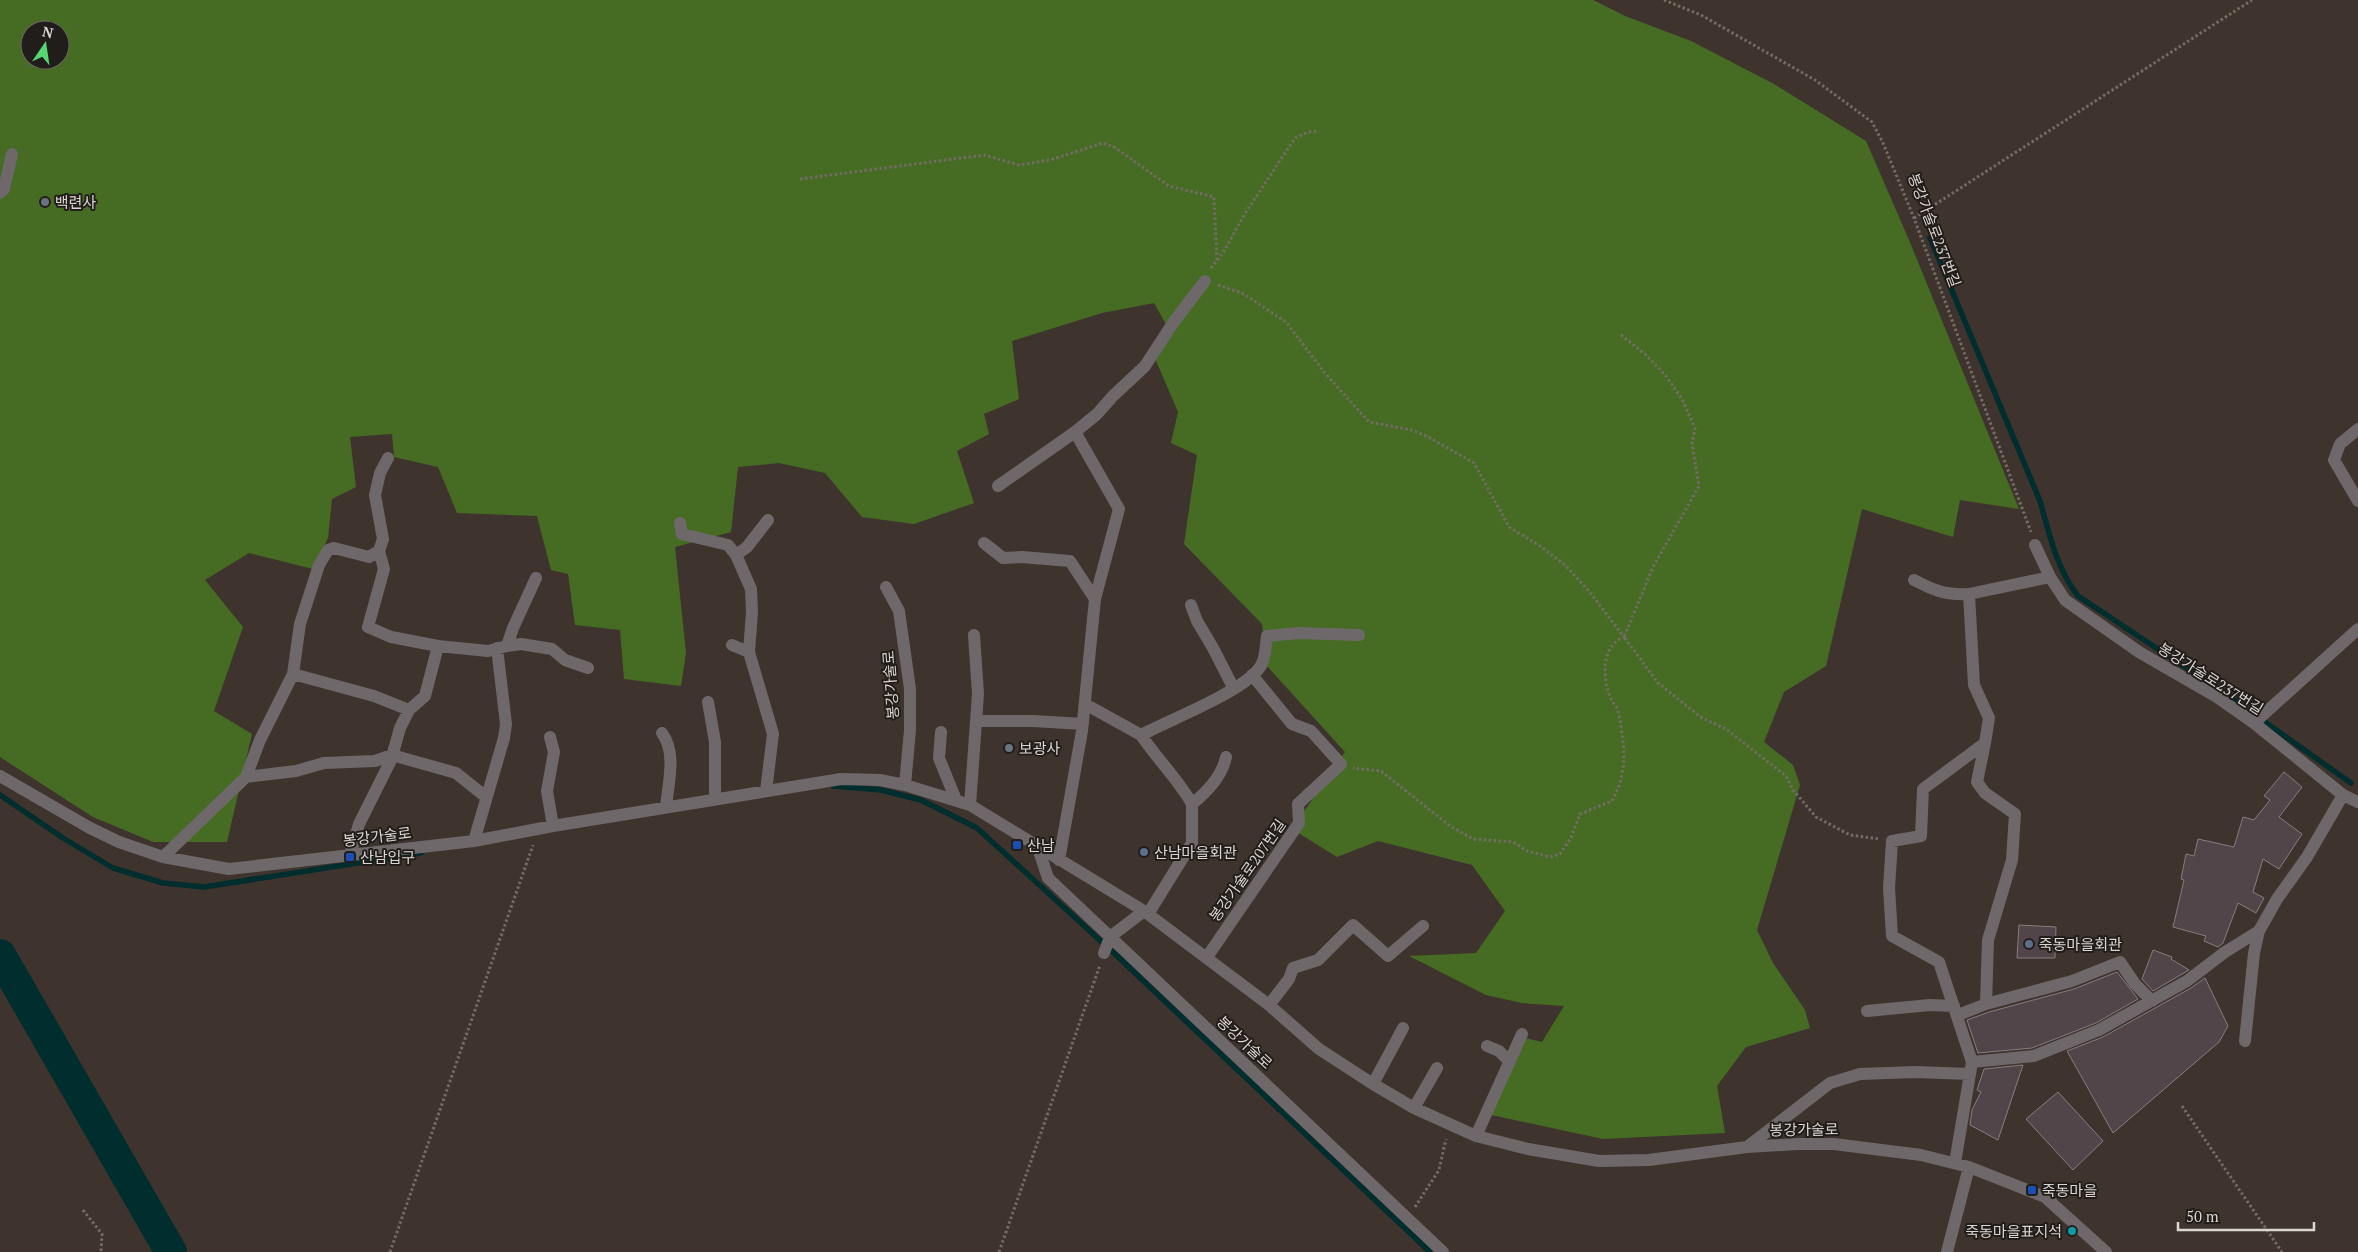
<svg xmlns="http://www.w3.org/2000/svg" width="2358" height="1252" viewBox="0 0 2358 1252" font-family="'PT Serif','Noto Sans KR',serif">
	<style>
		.green { fill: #466c24; fill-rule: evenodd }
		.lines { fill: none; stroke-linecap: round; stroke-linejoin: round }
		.stream { stroke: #002d2e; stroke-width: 5.5 }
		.river { stroke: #002d2e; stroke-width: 32 }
		.building { fill: #51454a; stroke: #897c81 }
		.path { stroke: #746b65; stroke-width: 3; stroke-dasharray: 2.5 2.5; stroke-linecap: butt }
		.minor { stroke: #6f686a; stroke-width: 12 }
		.worship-dot { fill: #6b7280; stroke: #211d1a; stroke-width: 2 }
		.transit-dot { fill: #1a4fb4; stroke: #211d1a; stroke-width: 2 }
		.service-dot { fill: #5c6f8a; stroke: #211d1a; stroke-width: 2 }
		.culture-dot { fill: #0f9aa8; stroke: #211d1a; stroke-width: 2 }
		.labels { text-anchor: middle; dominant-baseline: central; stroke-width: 4; stroke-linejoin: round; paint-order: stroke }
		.poi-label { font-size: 15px; fill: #dcd6d2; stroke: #211d1a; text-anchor: start }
		.street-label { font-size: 15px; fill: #dcd6d2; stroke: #211d1a }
	</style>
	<rect width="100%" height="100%" fill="#3e342d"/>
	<path class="green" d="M0,0H1593L1625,16L1691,41L1774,84L1866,141L1909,240L2019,509L1960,500L1953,537L1862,509L1826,666L1784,692L1764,742L1793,765L1800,785L1757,930L1773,963L1805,1010L1810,1028L1746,1047L1717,1086L1725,1133L1603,1139L1487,1114L1516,1036L1542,1042L1564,1006L1522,1003L1486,995L1409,956L1476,953L1505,911L1472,865L1378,841L1337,857L1292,829L1345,752L1267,666L1262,624L1184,544L1197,455L1171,443L1178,412L1154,356L1167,326L1154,303L1102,313L1012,341L1019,399L984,414L989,434L957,451L974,503L914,524L862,517L825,473L779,463L738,467L731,532L675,547L686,653L681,686L624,679L620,630L575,625L568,574L551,570L537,516L457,513L438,467L394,457L392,434L350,437L356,487L332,499L328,538L313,569L249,553L205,580L243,627L214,711L252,734L227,842H153L93,817L0,757ZM30,30H60V60H30Z"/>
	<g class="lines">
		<path class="stream" d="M1930,238L2040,501C2049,533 2057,570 2078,596L2239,703
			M2264,718L2262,720L2351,783
			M833,786L881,790L921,800L977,828L1116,955L1430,1252
			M0,795L63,838L113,868L163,883L204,887L421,853"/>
		<path class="river" d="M0,955L171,1252"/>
	</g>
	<path class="building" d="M2284,772L2302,787L2279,817L2302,834L2279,869L2263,859L2253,892L2264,898L2256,913L2238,903L2223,943L2218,947L2204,941L2206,936L2173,927L2184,880L2181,879L2186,854L2194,856L2198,839L2234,847L2243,817L2254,820L2270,800L2264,796Z
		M2019,925L2056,927L2055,958H2017Z
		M2153,950L2172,957L2171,959L2189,970L2153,991L2142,979Z
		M2117,972L2138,999L2096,1023L2032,1048L1978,1053L1967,1020L1989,1012L2074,989Z
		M2205,978L2228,1026L2219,1042L2113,1133L2067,1051L2103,1037L2191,988Z
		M2023,1065L1998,1140L1970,1125L1972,1110L1981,1092L1977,1090L1984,1069Z
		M2058,1092L2103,1141L2073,1170L2026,1119Z"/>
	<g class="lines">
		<path class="path" d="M1664,0L1701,15L1815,80L1872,122L1883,143L1914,218L2031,532
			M800,179L984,155L1019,165L1050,160L1103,143L1114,147L1169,186L1214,197L1217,260
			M1914,218L2252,0
			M1211,268L1223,253L1244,215L1295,138L1308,132L1319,131
			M1218,285L1244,294L1286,322L1324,372L1369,422L1412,430L1430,438L1474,463L1509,527L1540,546L1565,565L1588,590L1624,637C1600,647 1602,679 1612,701C1614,704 1617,707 1618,711C1620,718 1621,726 1622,734C1626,758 1624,779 1612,801L1580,814L1571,838L1560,854L1550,857L1527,851L1513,842L1473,839L1450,826L1381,771L1353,768
			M1621,335L1646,355L1666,376L1682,399L1695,428L1692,444L1699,486L1653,567L1624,637L1658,683L1702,718L1726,729L1786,776L1793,790L1816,817L1850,835L1879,839
			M2182,1106L2282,1252
			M1415,1207L1439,1170L1446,1139
			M83,1210L102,1234L101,1252
			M390,1252L533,845
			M999,1252L1100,965"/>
		<path class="minor" d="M0,193L4,189L12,154
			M2358,429L2340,444L2334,460L2358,501
			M388,458L380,473L375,495L383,539L379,551L384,569L368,627L391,637L438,646L488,651L507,646L513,628L536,578
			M998,486L1075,432
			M680,523L682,534L728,545L736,555L751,589L752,612L749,652L773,734L766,791
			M984,543L1003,558L1022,557L1070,561L1095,599L1082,731L1059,860
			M2035,545L2050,577L2065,600L2139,652L2217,697L2254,723L2343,795L2358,802
			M736,555L747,547L768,520
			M1914,580C1935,591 1945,595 1969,594
			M886,587L899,611L910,689V730L905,785
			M1095,599L1119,509L1075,432L1097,414L1113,396L1145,366L1173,323L1205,281
			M1191,605L1197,621L1213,648L1234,689
			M732,645L749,652
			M507,646L521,644L552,649L565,660L588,668
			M293,674L374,696L409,710
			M708,702L715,742V799
			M1085,704L1141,735C1172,719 1234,695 1256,672C1266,663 1265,649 1267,636L1298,633L1359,635
			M976,721H1033L1083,724
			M2254,723L2358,629
			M941,732L939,758L956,800
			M662,733C677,753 668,784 666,807
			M1141,735C1157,759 1178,779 1192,804
			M550,737L554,752L547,791L553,826
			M1985,743L1977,782L1985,793L2015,814L2012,860L1988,940L1986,1004
			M0,776L90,828L119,842L163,857L229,869L474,841L553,826L841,779L880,780L905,785L970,805L1144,911L1269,1005L1319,1049L1373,1084L1414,1108L1476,1136L1528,1149L1599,1161L1649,1160L1747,1147L1797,1144H1834L1921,1155L1969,1167L2045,1197L2106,1252
			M246,777L296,771L324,763L375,761L392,755L456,773L486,797
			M970,805L978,694L974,635
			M474,841L504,738L506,724L497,648
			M1038,848L1048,878L1443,1252
			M350,855L359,824L391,760L400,728L409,710L425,696L438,646
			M163,857L246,777L260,740L293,674L300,624L319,565L328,550L334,548L369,557L379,551
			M1148,914L1192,843V804C1207,792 1222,777 1226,757
			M1104,953L1110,937L1144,911
			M1207,957L1299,823L1298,804L1341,764L1311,731L1292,724L1252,675
			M1269,1005L1289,979L1293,968L1318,960L1353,925L1388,956L1423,926
			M1867,1011L1930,1005L1954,1006
			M1958,1015L1986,1004L2072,981L2120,962L2135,984L2152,1001
			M2245,1041L2254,953L2259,931L2277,899L2307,857L2343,795
			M1487,1046L1499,1051L1510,1062
			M1972,1062L2034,1056L2099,1030L2187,981L2225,952L2259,931
			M1373,1084L1403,1028
			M1414,1108L1437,1068
			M1476,1136L1522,1034
			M1747,1147L1830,1083L1860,1074L1915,1072L1970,1074
			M1955,1163L1972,1062L1939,962L1892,936L1889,888L1892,841L1921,836L1923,789L1985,743L1989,718L1974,685L1969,594L2050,577
			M1947,1252L1969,1167"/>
	</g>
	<g class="worship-dot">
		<circle cx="45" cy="202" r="5"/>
		<circle cx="1009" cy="748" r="5"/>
	</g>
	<g class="transit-dot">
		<rect x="1012" y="840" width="10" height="10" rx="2.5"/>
		<rect x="345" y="852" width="10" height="10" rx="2.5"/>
		<rect x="2027" y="1185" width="10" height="10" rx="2.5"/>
	</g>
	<g class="service-dot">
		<circle cx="1144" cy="852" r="5"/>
		<circle cx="2029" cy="944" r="5"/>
	</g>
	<circle class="culture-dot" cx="2072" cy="1231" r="5"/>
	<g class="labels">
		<g class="poi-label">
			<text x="55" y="202">백련사</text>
			<text x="1019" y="748">보광사</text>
			<text x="1027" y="845">산남</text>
			<text x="1154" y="852">산남마을회관</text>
			<text x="360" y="857">산남입구</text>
			<text x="2039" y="944">죽동마을회관</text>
			<text x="2042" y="1190">죽동마을</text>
			<text x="2062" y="1231" text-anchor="end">죽동마을표지석</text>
		</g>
		<g class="street-label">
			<text transform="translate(1935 230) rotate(69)">봉강가술로237번길</text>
			<text transform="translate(2211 678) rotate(32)">봉강가술로237번길</text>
			<text transform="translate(890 685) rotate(-94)">봉강가술로</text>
			<text transform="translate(377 836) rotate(-7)">봉강가술로</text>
			<text transform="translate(1247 870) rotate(-55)">봉강가술로207번길</text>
			<text transform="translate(1245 1042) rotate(43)">봉강가술로</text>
			<text transform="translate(1804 1129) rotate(-1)">봉강가술로</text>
		</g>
	</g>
	<g transform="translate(45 45) rotate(13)"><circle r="24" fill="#211d1a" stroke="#6c6764"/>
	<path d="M0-4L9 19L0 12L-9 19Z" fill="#56d671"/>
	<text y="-8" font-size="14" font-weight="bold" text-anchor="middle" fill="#dcd6d2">N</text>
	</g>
	<path d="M2178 1222v8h136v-8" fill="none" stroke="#dcd6d2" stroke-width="2.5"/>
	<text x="2186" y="1222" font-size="15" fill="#dcd6d2" stroke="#211d1a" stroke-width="4" paint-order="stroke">50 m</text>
</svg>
